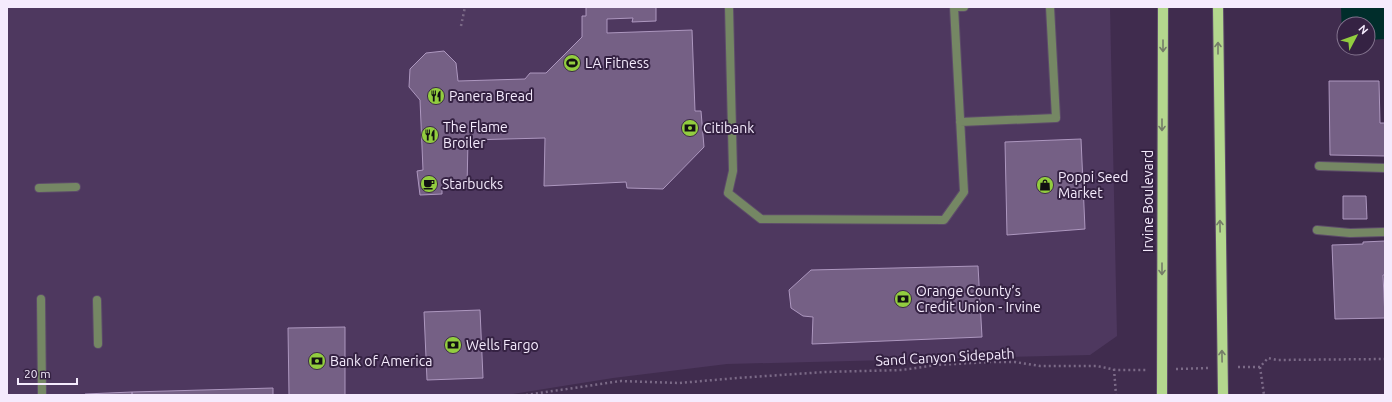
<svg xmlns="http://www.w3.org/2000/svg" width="1392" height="402" viewBox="0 0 1392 402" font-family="Ubuntu,sans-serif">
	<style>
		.built { fill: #4e385f }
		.water { fill: #002d2b }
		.building { fill: #756085; stroke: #ad97bf }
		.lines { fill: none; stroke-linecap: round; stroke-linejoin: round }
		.service-casing { stroke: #5d4b6a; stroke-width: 10 }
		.minor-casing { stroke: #5d4b6a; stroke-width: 10 }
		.primary-casing { stroke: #5d4b6a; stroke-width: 12 }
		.path { stroke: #7b6a87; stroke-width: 2.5; stroke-dasharray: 2 3; stroke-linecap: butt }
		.service { stroke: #758764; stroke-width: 8 }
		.minor { stroke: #758764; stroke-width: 8 }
		.primary { stroke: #b4d78e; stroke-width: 10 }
		.oneway { stroke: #747c68 }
		.labels { text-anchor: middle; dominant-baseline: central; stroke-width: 4; stroke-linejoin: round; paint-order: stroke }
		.poi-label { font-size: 14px; fill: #f5ebfd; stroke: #352243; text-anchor: start }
		.street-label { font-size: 14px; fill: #f5ebfd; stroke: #352243 }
	</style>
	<rect width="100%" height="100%" fill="#402c4e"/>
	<path class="built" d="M7,7H1110L1117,336L1090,355L727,364L613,378L506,395H7Z"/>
	<path class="water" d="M1341,7H1385V39L1368,40V24H1344V38H1342Z"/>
	<path class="building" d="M586,7H656V21L632,22L633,18L607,19V33L692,30L695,111H701L704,147L663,189L627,188L626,182L544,186L545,138L468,140L467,188L442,187V194L420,195L417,171L423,170L420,100L409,87L410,69L426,53L444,51L456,63L458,81L525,79L530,73H546L582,37V16H586Z
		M1329,81H1379L1380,123H1385V156L1330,155Z
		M1081,139L1085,229L1007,235L1005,142Z
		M1343,196H1366L1367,219H1343Z
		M1385,241V275H1383L1385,318L1335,319L1332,245L1363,244V242Z
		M978,266L982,337L812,344L813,317L803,316L791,308L789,290L811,270Z
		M480,310L483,378L427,380L424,312Z
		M345,327V395H289L288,328Z
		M273,388V395H132V392Z
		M132,392V395H86L85,394Z"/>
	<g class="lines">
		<g class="service-casing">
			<path id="service" d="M729,7L733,171L728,193L761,219L944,220L964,192L954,7
				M954,7H964
				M960,122L1056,118L1050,7
				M1319,166L1385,168
				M39,188L76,187
				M1317,230L1350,233L1385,232
				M97,300L98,344"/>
		</g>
		<g class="minor-casing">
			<path id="minor" d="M41,299L42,395"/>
		</g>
		<g class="primary-casing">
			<path id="primary" d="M1218,7L1223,395
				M1162,395L1163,7"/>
		</g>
		<path class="path" d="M461,26L465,7
			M1238,367H1260L1268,358L1277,360L1385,359
			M1260,367L1264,395
			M1114,369L1116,395
			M1176,369L1209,368
			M526,395L621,381L679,383L737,378L825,372L902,370L936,365L991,362H1015L1040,366H1097L1116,370H1147"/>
		<use href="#service" class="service"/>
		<use href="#minor" class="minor"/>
		<use href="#primary" class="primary"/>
	</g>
	<defs><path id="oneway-shaft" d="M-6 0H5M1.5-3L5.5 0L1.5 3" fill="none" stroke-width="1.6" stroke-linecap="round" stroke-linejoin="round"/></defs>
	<g class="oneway">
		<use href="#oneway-shaft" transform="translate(1163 46) rotate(90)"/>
		<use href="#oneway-shaft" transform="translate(1218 48) rotate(-90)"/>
		<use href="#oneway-shaft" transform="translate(1162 125) rotate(90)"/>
		<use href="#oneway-shaft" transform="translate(1220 226) rotate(-91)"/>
		<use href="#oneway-shaft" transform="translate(1162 269) rotate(90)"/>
		<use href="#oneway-shaft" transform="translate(1222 356) rotate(-91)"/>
	</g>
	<defs>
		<g id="stadium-disc" transform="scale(0.9)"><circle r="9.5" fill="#92cd3f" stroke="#352243"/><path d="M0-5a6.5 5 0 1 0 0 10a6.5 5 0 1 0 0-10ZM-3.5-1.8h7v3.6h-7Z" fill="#111"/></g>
		<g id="restaurant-disc" transform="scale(0.9)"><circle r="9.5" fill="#92cd3f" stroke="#352243"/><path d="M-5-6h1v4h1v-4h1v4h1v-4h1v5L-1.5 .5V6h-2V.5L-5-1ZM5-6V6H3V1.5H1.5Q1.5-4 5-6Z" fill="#111"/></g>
		<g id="bank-disc" transform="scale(0.9)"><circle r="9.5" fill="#92cd3f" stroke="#352243"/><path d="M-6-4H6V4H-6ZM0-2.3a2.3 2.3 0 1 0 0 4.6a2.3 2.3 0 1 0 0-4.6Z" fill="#111"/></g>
		<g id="cafe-disc" transform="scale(0.9)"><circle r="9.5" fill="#92cd3f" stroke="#352243"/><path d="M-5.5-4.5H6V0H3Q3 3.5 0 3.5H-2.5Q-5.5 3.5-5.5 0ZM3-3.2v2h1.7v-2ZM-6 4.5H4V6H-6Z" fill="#111"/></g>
		<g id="shop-disc" transform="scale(0.9)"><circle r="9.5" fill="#92cd3f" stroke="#352243"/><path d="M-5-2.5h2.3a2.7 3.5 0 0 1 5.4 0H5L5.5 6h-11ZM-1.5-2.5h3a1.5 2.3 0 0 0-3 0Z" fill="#111"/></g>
	</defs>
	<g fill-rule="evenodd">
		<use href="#stadium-disc" x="572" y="63"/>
		<use href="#restaurant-disc" x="436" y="96"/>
		<use href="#bank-disc" x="690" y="128"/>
		<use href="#restaurant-disc" x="430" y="135"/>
		<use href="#cafe-disc" x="429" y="184"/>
		<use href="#shop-disc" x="1045" y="185"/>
		<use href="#bank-disc" x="903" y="299"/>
		<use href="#bank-disc" x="453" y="345"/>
		<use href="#bank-disc" x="317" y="361"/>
	</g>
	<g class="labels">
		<g class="poi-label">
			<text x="585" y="63">LA Fitness</text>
			<text x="449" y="96">Panera Bread</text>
			<text x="443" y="127">The Flame<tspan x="443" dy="16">Broiler</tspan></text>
			<text x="703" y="128">Citibank</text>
			<text x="1058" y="177">Poppi Seed<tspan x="1058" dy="16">Market</tspan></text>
			<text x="442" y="184">Starbucks</text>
			<text x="916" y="291">Orange County’s<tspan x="916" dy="16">Credit Union - Irvine</tspan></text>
			<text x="466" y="345">Wells Fargo</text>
			<text x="330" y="361">Bank of America</text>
		</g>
		<g class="street-label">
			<text transform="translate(1148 201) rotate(-90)">Irvine Boulevard</text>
			<text transform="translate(945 357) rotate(-3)">Sand Canyon Sidepath</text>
		</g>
	</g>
	<rect width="1392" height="402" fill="none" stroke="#f5ebfd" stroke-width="16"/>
	<g transform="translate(1356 36) rotate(49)"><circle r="19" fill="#352243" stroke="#82728d"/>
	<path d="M0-3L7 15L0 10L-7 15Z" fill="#92cd3f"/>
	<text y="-6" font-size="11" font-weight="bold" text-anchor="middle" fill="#f5ebfd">N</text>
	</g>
	<path d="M18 378v6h59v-6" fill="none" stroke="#f5ebfd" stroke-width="2"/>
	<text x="24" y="378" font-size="12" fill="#f5ebfd" stroke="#352243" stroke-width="3" paint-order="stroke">20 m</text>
</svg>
